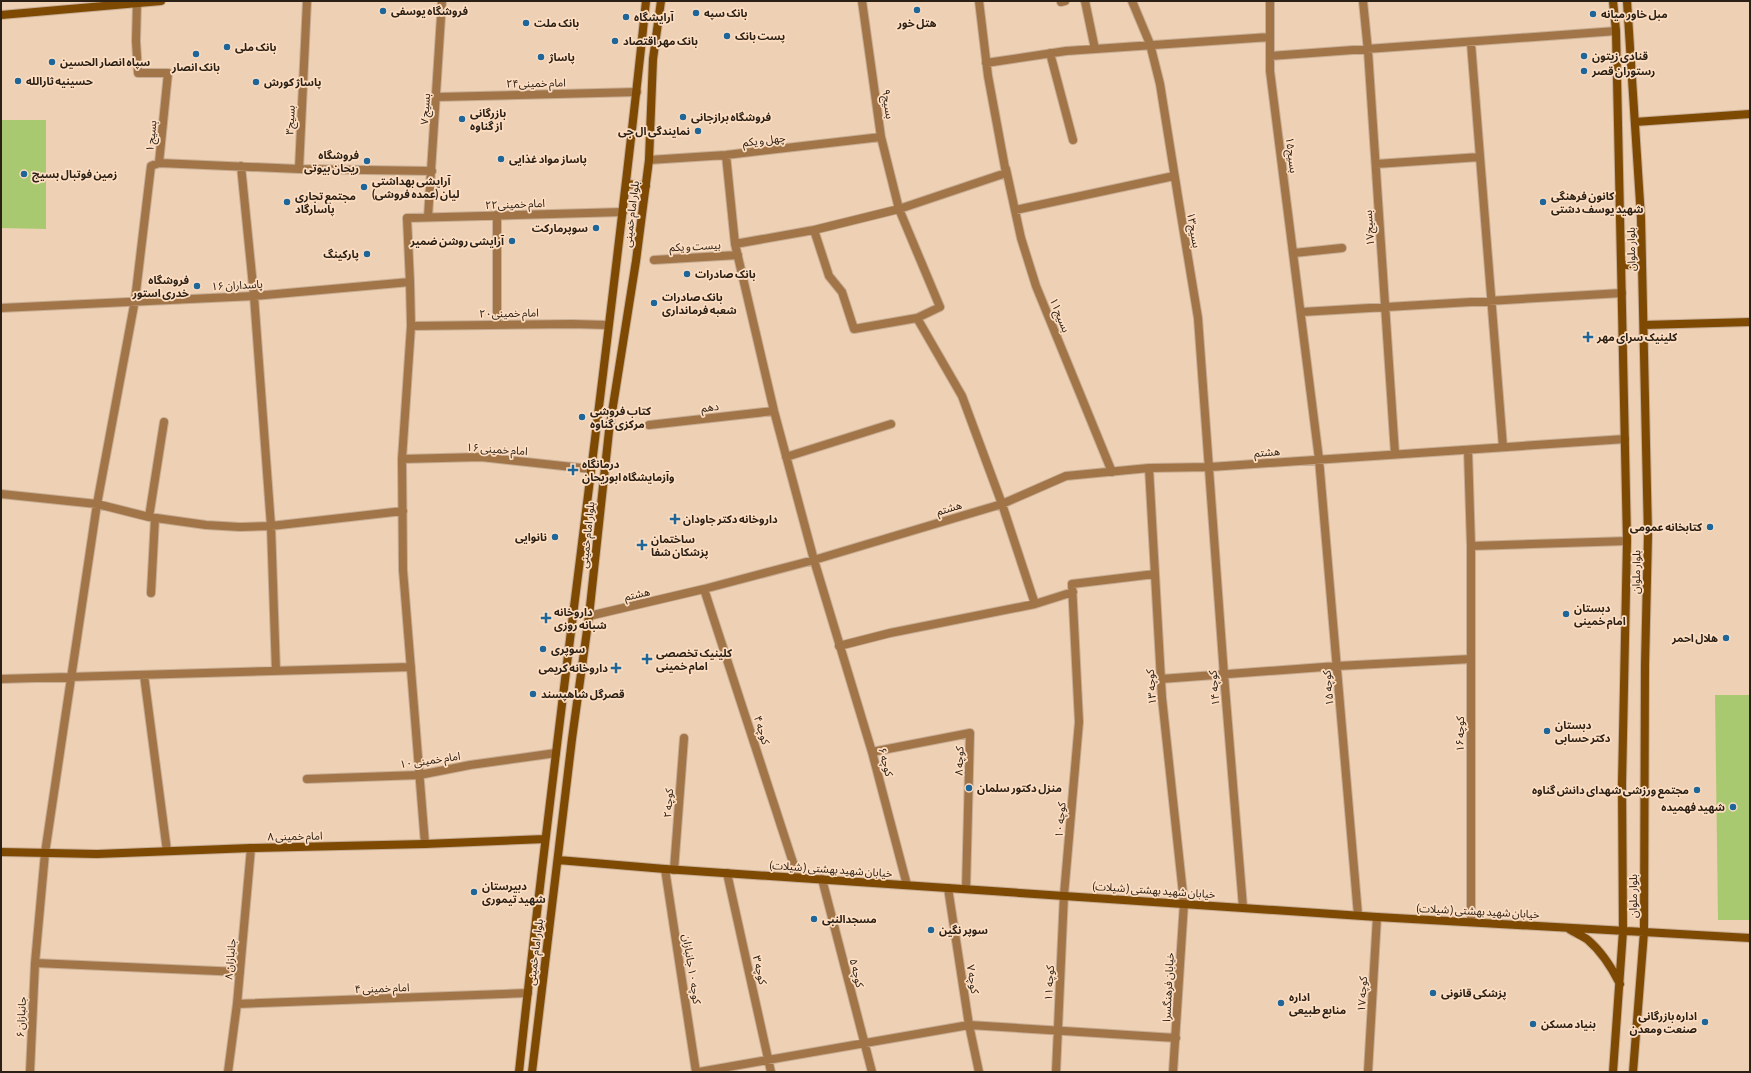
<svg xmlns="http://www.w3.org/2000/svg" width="1751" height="1073" viewBox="0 0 1751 1073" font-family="'Asap Condensed','Noto Sans Arabic',sans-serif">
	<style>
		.green { fill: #a9c970 }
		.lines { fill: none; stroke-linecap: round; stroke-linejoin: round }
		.street-casing { stroke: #c7ad94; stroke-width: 10 }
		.secondary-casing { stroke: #c7ad94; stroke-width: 10 }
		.street { stroke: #a27548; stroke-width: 8 }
		.secondary { stroke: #7d4903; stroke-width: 8 }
		.poi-dot { fill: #1e669a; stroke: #fcddc1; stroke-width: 1.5 }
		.labels { text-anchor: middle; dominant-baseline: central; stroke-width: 3.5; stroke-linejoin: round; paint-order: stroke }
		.poi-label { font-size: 11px; font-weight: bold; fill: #2b2015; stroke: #fcddc1; text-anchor: start }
		.street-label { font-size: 11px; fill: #2b2015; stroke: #fcddc1 }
	</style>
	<rect width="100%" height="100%" fill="#eed0b4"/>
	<path class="green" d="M1,120H46V229L1,228Z
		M1715,695H1750V920H1718Z"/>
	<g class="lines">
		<g class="street-casing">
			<path id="street" d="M1085,1L1095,49
				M1132,1L1150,44L1160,84L1179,203L1198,318L1224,675L1243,907
				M1270,1V71L1319,459L1358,915
				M1363,1L1368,51L1395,454
				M1061,2L1065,1
				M137,3L136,41L138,73H168L159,163L299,169L432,171
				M1471,43L1503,447
				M1050,53L1073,140
				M1270,56L1616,31
				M986,63L1066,51L1270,37
				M437,97L637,92
				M726,155L735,244L774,411L814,560L872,752L907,885
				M649,160L726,155L881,137
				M1376,164L1480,157
				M241,166L254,296L271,526L276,671
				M299,169L307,1
				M1006,169L1021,238L1036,286L1112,472
				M1015,210L1174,176
				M428,217L442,1
				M814,230L829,276L842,292L854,329L917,318L940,307L899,209L881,137L862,1
				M735,244L814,230L899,209L1006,173L988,76L979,1
				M1294,253L1342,248
				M654,260L738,255
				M410,282L411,326L402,459L403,570L425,844
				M1,308L254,296L410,282L407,218L623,212
				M1302,312L1622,293
				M917,318L962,396L1002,504L1035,604
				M497,324V215
				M411,326L572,324L608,325
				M649,425L774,411
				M1468,450L1471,546L1627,541
				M786,457L891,424
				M402,459L481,457L591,469
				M1149,468L1162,698L1184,903L1173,1072
				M1,494L97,504L149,517L206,525L240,527L271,526L403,511
				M149,517L164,422
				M1471,546V922
				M704,589L798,878
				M151,593L155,518
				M589,616L704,589L814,560L1002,504L1066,476L1149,468L1210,467L1625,439
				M839,646L890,633L1035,604L1073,592
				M144,675L167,851
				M1,679L411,667
				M1161,679L1337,666L1471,659
				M872,752L970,733L966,889
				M307,779L419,775L470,765L556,753
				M665,869L696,1072
				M674,870L684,738
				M727,873L771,1072
				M822,879L872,1072
				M948,888L969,1025L979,1072
				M35,963L240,972
				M237,1004L528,993
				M30,1072L35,963L45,853L97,504L135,300L151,166L159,163
				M228,1072L237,1004L251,848
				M699,1072L969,1025L1176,1038
				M1056,1072L1064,895L1079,722L1072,584L1155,574
				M1368,1072L1377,917"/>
		</g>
		<g class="secondary-casing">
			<path id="secondary" d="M1613,1L1616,31L1627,541L1622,784L1623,931L1613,1072
				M1627,1L1641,218L1648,535L1645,665L1644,932L1633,1072
				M1,15L161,1
				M1635,122L1750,114
				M626,184L646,186
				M1621,265H1642
				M1644,325L1750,322
				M1,852L97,854L251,848L425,844L545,839
				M558,860L665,869L1377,917L1750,938
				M1569,929C1575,933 1583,936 1588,940C1602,952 1612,968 1620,984
				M519,1072C557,714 609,359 646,1
				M532,1072L572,739L589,616L609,431L636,261L649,160L653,59L661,1"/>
		</g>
		<use href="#street" class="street"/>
		<use href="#secondary" class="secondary"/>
	</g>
	<g class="poi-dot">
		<circle cx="917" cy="10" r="4"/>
		<circle cx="383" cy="11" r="4"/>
		<circle cx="696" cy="13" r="4"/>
		<circle cx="1593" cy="14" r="4"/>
		<circle cx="626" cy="17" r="4"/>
		<circle cx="526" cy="23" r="4"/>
		<circle cx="727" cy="36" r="4"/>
		<circle cx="615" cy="41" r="4"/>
		<circle cx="227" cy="47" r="4"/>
		<circle cx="196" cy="54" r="4"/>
		<circle cx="1584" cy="56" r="4"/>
		<circle cx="541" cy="57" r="4"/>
		<circle cx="52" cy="62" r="4"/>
		<circle cx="1584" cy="71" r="4"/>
		<circle cx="18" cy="81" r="4"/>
		<circle cx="256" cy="82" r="4"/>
		<circle cx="683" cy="117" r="4"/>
		<circle cx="462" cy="119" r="4"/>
		<circle cx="698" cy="131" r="4"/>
		<circle cx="501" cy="159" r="4"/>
		<circle cx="367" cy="161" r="4"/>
		<circle cx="24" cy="174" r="4"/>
		<circle cx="364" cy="187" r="4"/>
		<circle cx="287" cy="202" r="4"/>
		<circle cx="1543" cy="202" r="4"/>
		<circle cx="596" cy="228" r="4"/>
		<circle cx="512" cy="241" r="4"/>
		<circle cx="367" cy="254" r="4"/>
		<circle cx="687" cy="274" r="4"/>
		<circle cx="197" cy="286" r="4"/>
		<circle cx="654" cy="303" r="4"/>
		<path d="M1586 331h4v4h4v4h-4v4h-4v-4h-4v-4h4z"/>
		<circle cx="582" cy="417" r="4"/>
		<path d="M571 464h4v4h4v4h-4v4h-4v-4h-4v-4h4z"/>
		<path d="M673 513h4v4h4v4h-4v4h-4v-4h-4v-4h4z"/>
		<circle cx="1710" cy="527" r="4"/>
		<circle cx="555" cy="537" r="4"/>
		<path d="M640 539h4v4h4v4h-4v4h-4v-4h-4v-4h4z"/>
		<circle cx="1566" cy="614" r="4"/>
		<path d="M544 612h4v4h4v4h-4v4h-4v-4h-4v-4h4z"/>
		<circle cx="1726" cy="638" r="4"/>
		<circle cx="543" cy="649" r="4"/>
		<path d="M645 653h4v4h4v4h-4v4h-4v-4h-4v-4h4z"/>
		<path d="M614 662h4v4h4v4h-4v4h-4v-4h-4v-4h4z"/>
		<circle cx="533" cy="694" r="4"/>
		<circle cx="1547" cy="731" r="4"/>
		<circle cx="969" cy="788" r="4"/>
		<circle cx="1697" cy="790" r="4"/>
		<circle cx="1733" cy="807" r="4"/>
		<circle cx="474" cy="892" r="4"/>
		<circle cx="814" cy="919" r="4"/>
		<circle cx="931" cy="930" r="4"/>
		<circle cx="1433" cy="993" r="4"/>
		<circle cx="1281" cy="1003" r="4"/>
		<circle cx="1705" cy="1022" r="4"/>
		<circle cx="1533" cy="1024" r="4"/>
	</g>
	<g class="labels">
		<g class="poi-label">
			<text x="391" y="11">فروشگاه یوسفی</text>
			<text x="704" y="13">بانک سپه</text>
			<text x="1601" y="14">مبل خاور میانه</text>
			<text x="634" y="17">آرایشگاه</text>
			<text x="534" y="23">بانک ملت</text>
			<text x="917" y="23" text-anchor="middle">هتل خور</text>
			<text x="735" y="36">پست بانک</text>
			<text x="623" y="41">بانک مهر اقتصاد</text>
			<text x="235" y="47">بانک ملی</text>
			<text x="1592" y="56">قنادى زیتون</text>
			<text x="549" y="57">پاساژ</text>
			<text x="60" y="62">سپاه انصار الحسین</text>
			<text x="196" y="67" text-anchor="middle">بانک انصار</text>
			<text x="1592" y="71">رستوران قصر</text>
			<text x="26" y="81">حسینیه ثارالله</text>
			<text x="264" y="82">پاساژ کورش</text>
			<text x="470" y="113">بازرگانی<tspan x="470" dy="13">از گناوه</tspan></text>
			<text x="691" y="117">فروشگاه برازجانی</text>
			<text x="690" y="131" text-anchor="end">نمایندگی ال جی</text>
			<text x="359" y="155" text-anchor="end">فروشگاه<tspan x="359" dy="13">ریحان بیوتی</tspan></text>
			<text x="509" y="159">پاساز مواد غذایی</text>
			<text x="32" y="174">زمین فوتبال بسیج</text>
			<text x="372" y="181">آرایشی بهداشتی<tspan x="372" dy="13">لیان (عمده فروشی)</tspan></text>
			<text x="295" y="196">مجتمع تجاری<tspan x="295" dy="13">پاسارگاد</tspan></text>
			<text x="1551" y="196">کانون فرهنگی<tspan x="1551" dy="13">شهید یوسف دشتی</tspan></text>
			<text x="588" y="228" text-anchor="end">سوپرمارکت</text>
			<text x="504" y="241" text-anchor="end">آرایشی روشن ضمیر</text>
			<text x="359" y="254" text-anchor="end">پارکینگ</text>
			<text x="695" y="274">بانک صادرات</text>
			<text x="189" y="280" text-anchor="end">فروشگاه<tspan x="189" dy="13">خدری استور</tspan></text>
			<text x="662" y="297">بانک صادرات<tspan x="662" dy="13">شعبه فرمانداری</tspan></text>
			<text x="1597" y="337">کلینیک سرای مهر</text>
			<text x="590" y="411">کتاب فروشى<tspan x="590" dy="13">مرکزى گناوه</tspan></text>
			<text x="582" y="464">درمانگاه<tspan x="582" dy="13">وآزمایشگاه ابوریحان</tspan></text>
			<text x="683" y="519">داروخانه دکتر جاودان</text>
			<text x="1702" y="527" text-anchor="end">کتابخانه عمومی</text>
			<text x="547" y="537" text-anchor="end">نانوایی</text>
			<text x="651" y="539">ساختمان<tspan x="651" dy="13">پزشکان شفا</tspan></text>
			<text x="1574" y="608">دبستان<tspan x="1574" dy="13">امام خمینی</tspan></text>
			<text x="554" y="612">داروخانه<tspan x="554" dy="13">شبانه روزی</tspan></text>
			<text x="1718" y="638" text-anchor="end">هلال احمر</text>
			<text x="551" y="649">سوپری</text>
			<text x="656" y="653">کلینیک تخصصی<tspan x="656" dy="13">امام خمینی</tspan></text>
			<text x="608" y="668" text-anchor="end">داروخانه کریمی</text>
			<text x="541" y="694">قصرگل شاهپسند</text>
			<text x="1555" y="725">دبستان<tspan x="1555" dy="13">دکتر حسابی</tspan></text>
			<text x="977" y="788">منزل دکتور سلمان</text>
			<text x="1689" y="790" text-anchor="end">مجتمع ورزشی شهدای دانش گناوه</text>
			<text x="1725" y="807" text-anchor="end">شهید فهمیده</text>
			<text x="482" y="886">دبیرستان<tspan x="482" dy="13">شهید تیموری</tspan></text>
			<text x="822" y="919">مسجدالنبی</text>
			<text x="939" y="930">سوپر نگین</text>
			<text x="1441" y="993">پزشکی قانونی</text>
			<text x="1289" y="997">اداره<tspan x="1289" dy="13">منابع طبیعی</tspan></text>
			<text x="1697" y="1016" text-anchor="end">اداره بازرگانی<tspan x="1697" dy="13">صنعت ومعدن</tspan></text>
			<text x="1541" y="1024">بنیاد مسکن</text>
		</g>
		<g class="street-label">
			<text transform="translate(536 83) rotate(-1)">امام خمینی۲۴</text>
			<text transform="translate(888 104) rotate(82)">بسیج۹</text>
			<text transform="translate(425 109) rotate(-86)">بسیج ۷</text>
			<text transform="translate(290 120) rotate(-87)">بسیج۳</text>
			<text transform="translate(151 136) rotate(-84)">بسیج ۱</text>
			<text transform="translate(764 140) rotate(-7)">چهل و یکم</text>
			<text transform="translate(1292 155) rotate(83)">بسیج۱۵</text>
			<text transform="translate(515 204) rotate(-2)">امام خمینی۲۲</text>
			<text transform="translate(631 214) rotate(-83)">بلوار امام خمینی</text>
			<text transform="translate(1369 228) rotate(-94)">بسیج۱۷</text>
			<text transform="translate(1194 230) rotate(80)">بسیج۱۳</text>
			<text transform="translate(695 246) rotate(-3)">بیست و یکم</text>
			<text transform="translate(1631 249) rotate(-91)">بلوار ملوان</text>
			<text transform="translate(237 285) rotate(-3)">پاسداران ۱۶</text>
			<text transform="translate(509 313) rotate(-1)">امام خمینی۲۰</text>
			<text transform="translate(1060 315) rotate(68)">بسیج۱۱</text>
			<text transform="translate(710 407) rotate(-6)">دهم</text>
			<text transform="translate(497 449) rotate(4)">امام خمینی ۱۶</text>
			<text transform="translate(1267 452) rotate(-4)">هشتم</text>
			<text transform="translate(949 508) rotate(-16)">هشتم</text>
			<text transform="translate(587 535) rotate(-84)">بلوار امام خمینی</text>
			<text transform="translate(1636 572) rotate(-89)">بلوار ملوان</text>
			<text transform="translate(637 594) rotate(-13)">هشتم</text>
			<text transform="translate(1151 687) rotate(-94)">کوچه ۱۳</text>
			<text transform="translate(1214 688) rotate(-95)">کوچه ۱۴</text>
			<text transform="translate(1328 688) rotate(-95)">کوچه ۱۵</text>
			<text transform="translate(762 730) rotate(72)">کوچه ۴</text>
			<text transform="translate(1460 734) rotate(-90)">کوچه ۱۶</text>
			<text transform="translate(430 760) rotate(-8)">امام خمینی ۱۰</text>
			<text transform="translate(959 761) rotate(-88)">کوچه ۸</text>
			<text transform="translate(886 762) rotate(75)">کوچه ۶</text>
			<text transform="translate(668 803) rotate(-86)">کوچه ۲</text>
			<text transform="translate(1060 820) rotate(-85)">کوچه ۱۰</text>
			<text transform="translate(295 836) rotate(-1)">امام خمینی ۸</text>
			<text transform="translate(831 869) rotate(4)">خیابان شهید بهشتی ( شیلات)</text>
			<text transform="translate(1154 890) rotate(4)">خیابان شهید بهشتی ( شیلات)</text>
			<text transform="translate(1633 896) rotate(-90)">بلوار ملوان</text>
			<text transform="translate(1478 911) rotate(3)">خیابان شهید بهشتی ( شیلات)</text>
			<text transform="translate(535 952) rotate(-83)">بلوار امام خمینی</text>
			<text transform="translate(230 959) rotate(-85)">جانبازان ۸</text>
			<text transform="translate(692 969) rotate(81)">کوچه ۱۰ جانبازان</text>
			<text transform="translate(760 970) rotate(77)">کوچه ۳</text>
			<text transform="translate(857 973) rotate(76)">کوچه ۵</text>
			<text transform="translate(973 979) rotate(81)">کوچه ۷</text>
			<text transform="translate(1049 983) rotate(-87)">کوچه ۱۱</text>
			<text transform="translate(1168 987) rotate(-87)">خیابان فرهنگسرا</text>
			<text transform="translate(382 988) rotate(-2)">امام خمینی ۴</text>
			<text transform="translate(1362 994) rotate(-87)">کوچه ۱۷</text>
			<text transform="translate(21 1017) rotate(-87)">جانبازان ۶</text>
		</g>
	</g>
	<rect width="1751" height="1073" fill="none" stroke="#2b2015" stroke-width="4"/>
</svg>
